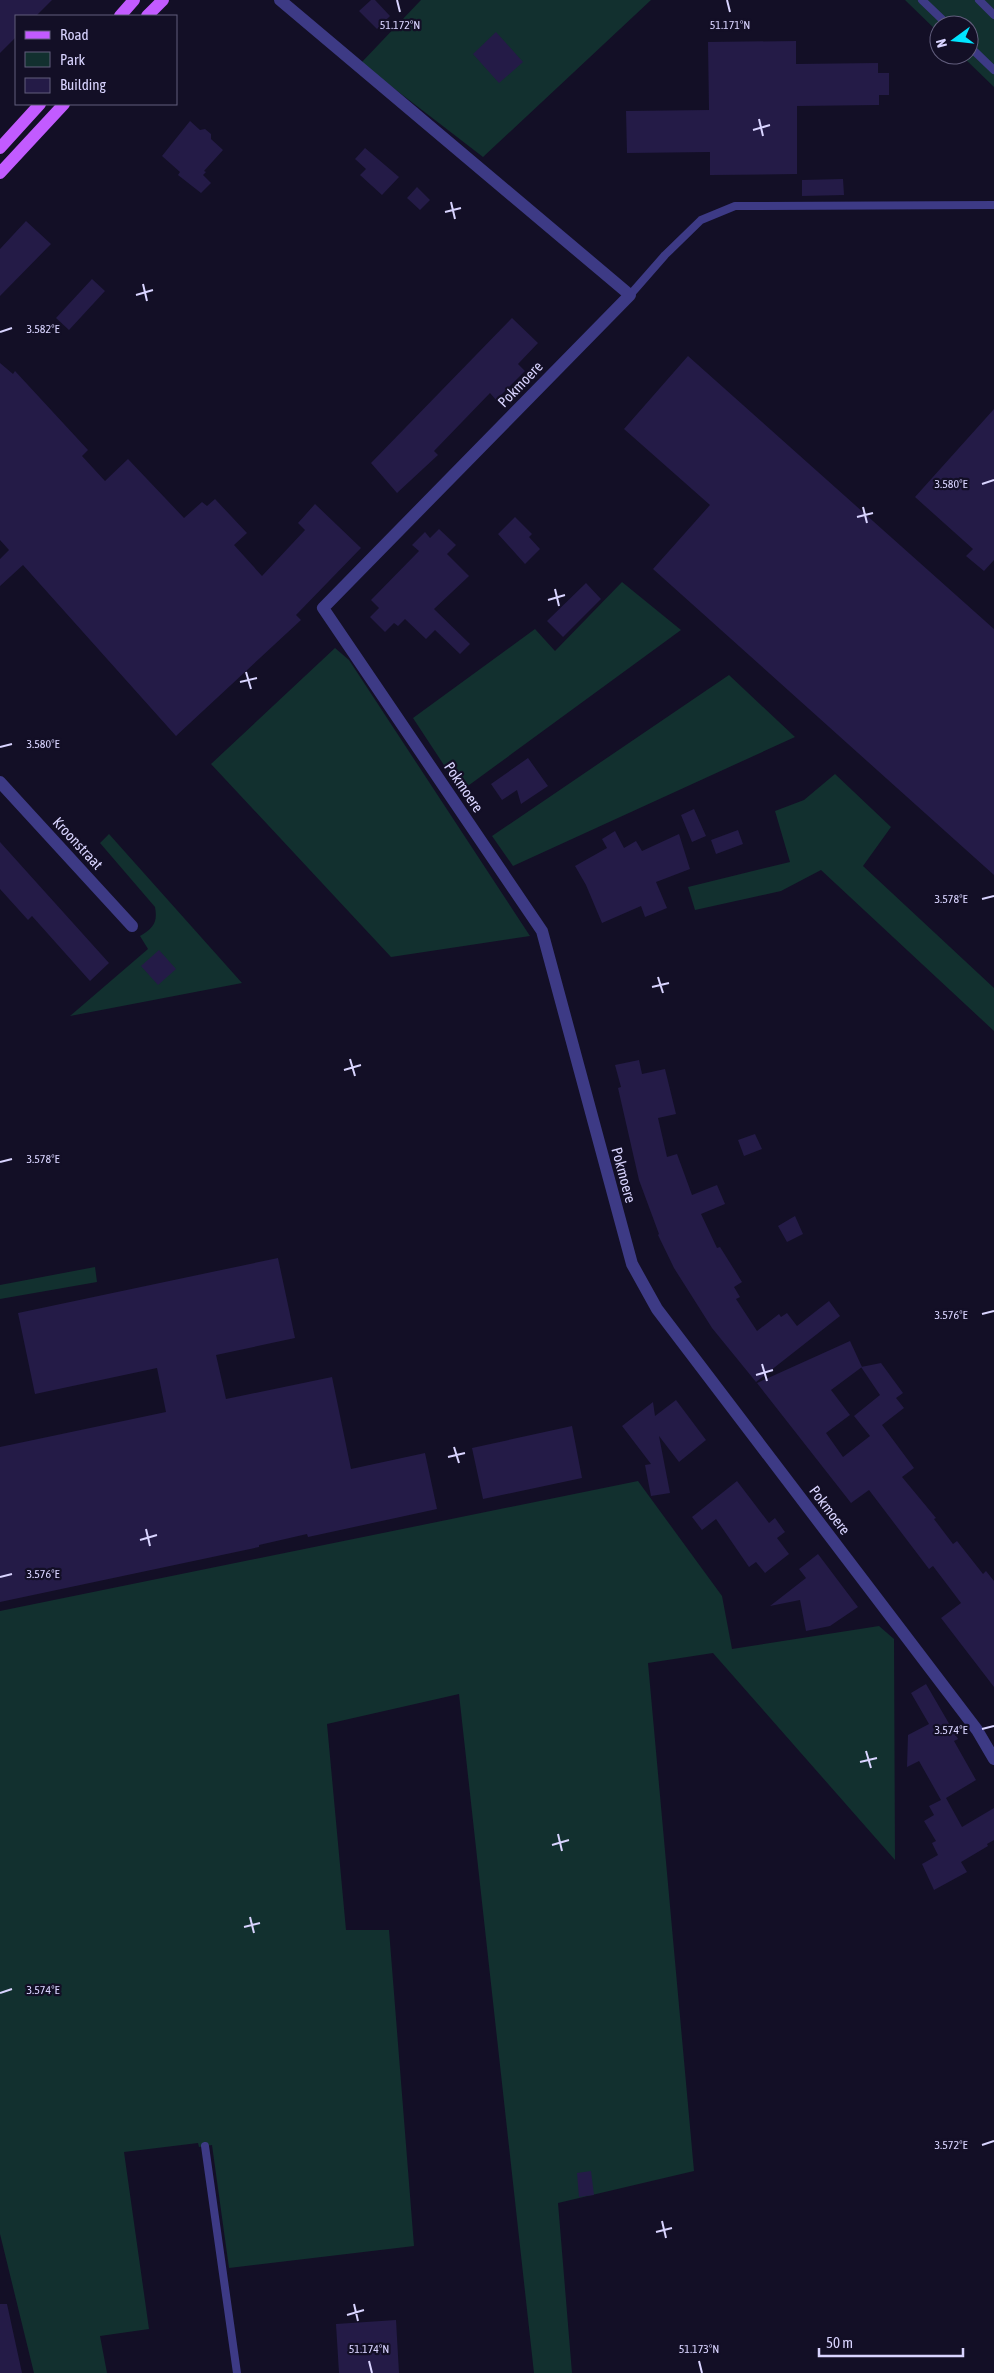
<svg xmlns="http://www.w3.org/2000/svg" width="994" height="2373" viewBox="0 0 994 2373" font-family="'Asap Condensed',sans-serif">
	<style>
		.green { fill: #12302f }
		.building { fill: #241b47 }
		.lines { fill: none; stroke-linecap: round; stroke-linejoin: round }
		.service { stroke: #3d3a85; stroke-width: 8 }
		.minor { stroke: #3d3a85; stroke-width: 12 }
		.primary { stroke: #c25bff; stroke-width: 12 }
		.ticks { fill: none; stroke: #d9d4ff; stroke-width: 2 }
		.labels { text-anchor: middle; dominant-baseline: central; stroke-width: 4.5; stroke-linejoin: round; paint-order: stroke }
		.street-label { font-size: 15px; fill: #d9d4ff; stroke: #130f26 }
		.ticks-label { font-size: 12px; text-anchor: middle; fill: #d9d4ff; stroke: #130f26; stroke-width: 4.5; stroke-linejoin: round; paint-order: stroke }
	</style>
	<rect width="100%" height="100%" fill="#130f26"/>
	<path class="green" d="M421,0H651L483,157L361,63Z
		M905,0H994V87L961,55H969V25H939V33Z
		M622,582L681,630L461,791L413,718L535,629L555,651Z
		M335,648L349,660L530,936L391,957L211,764Z
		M729,675L795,737L513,866L492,836Z
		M835,774L891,827L863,866L994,988V1031L821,870L781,891L695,910L688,887L790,862L775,811L804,800Z
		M109,834L242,983L70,1016L148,949L140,936C153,928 158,923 155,907L100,843Z
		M95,1267L97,1282L0,1299V1285Z
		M638,1481L722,1596L732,1649L879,1626L894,1639L895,1860L713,1653L648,1663L694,2171L558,2203L572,2373H534L459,1694L327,1724L346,1930H389L414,2246L229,2268L212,2145L199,2147L198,2143L124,2152L149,2329L100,2336L107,2373H34L0,2234V1611Z"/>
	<path class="building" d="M0,0H52L36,16H16V37L0,53Z
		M371,0H375L390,16L377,29L359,11Z
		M496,32L523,62L499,83L473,54Z
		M796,41V64L878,63V73H889V95H879V105L797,106V174L710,175V152L627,153L626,111L709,110L708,42Z
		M190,121L200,130L205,129L211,134V139L223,150L204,171L206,172L203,175L211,183L201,193L178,175L180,172L162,156Z
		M365,148L399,177L382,195L360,175L366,169L355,159Z
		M843,179L844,195L802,196V180Z
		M417,187L430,200L420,210L407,198Z
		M26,221L51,244L0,296V249Z
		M92,279L105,291L69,330L56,318Z
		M512,318L538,343L518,364L525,371L496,400L490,393L434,451L438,455L397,493L371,463Z
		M688,356L994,629V875L653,569L710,505L624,429Z
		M0,363L13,374L15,371L88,450L82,456L105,481L128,459L184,518L202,502L207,506L215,499L247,533L234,545L262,576L305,530L298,523L315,504L361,548L296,615L301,620L176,736L23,565L0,586V559L9,550L0,540Z
		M994,409V560L984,571L966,556L973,549L915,497Z
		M515,517L532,534L529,537L540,549L525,564L498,534Z
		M439,529L456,545L447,554L469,576L434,609L470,644L460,654L435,630L426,639L405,619L398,626L394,623L385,632L370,617L379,608L371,600L419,551L412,545L425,532L430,538Z
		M586,583L601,599L563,637L547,621Z
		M528,758L548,786L521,804L517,790L502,800L491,784Z
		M694,809L706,836L692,842L681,815Z
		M738,830L743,844L716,854L711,840Z
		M615,831L624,848L636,841L642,851L679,834L690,869L656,882L667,908L645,917L641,906L602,923L586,885L575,866L607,848L602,839Z
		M0,842L109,963L90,981L32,916L28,920L0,889Z
		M159,950L176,969L158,985L141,966Z
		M639,1060L642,1074L665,1069L676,1114L658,1118L667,1157L677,1154L692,1195L717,1185L725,1204L701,1214L717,1248L720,1247L742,1282L734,1287L740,1297L736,1299L757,1331L779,1314L781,1317L787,1313L797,1326L829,1301L840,1316L756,1382L712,1328L674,1268L658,1235L659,1234L639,1180L618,1088L621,1087L615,1065Z
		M755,1134L762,1149L744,1156L738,1140Z
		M795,1216L803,1234L787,1242L778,1226Z
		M278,1258L295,1338L216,1355L226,1399L332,1377L351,1469L425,1453L437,1509L308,1537L307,1534L259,1545V1547L0,1602V1447L166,1412L157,1368L35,1394L18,1313Z
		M850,1341L862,1367L831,1390L850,1415L826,1433L843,1457L870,1436L854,1416L880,1395L861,1367L881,1363L903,1393L896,1398L904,1408L882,1425L914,1468L902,1477L936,1518L934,1519L953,1544L957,1541L983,1574L986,1571L994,1581V1687L941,1618L961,1603L933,1566L929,1569L869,1490L851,1503L757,1383Z
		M676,1400L706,1440L679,1462L659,1436L670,1493L651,1496L645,1465L651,1464L622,1426L653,1402L655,1416Z
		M572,1426L582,1478L483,1499L472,1448Z
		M737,1481L769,1523L775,1518L785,1532L777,1538L789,1554L765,1573L756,1562L749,1567L716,1519L702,1530L692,1517Z
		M818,1554L858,1607L830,1626L806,1631L800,1600L770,1606L806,1578L799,1569Z
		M926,1684L958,1739L954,1741L976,1780L946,1798L962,1827L994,1808V1840L987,1844L988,1846L961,1862L967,1872L934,1890L922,1864L938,1855L932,1843L936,1841L924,1821L934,1815L929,1806L941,1800L919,1761L907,1767L908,1735L929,1724L911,1693Z
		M591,2171L594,2195L579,2197L577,2173Z
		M0,2304H7L22,2373H0Z
		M396,2320L399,2373H339L336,2324Z"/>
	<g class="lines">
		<path class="service" d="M922,0L948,25
			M979,0L994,15
			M969,46L994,70
			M630,295L665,255L701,220L735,206L994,205
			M205,2146L237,2373"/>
		<path class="minor" d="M280,0L630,295L323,608L542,931L632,1264L657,1309L977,1730L994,1759
			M0,782L132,926"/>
		<path class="primary" d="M120,16L134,0
			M147,16L163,0
			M0,148L40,104
			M0,173L64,104"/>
	</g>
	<path class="ticks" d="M397,0L400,12M727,0L730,12M759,119L763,136M753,130L770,125M451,202L455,219M445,212L461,208M143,284L147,301M136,295L153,290M0,332L12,328M982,484L994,480M863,507L867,523M857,517L873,513M555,589L559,606M548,600L565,595M246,672L251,689M240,682L257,678M0,747L12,744M982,899L994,896M658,977L663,993M652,987L669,983M350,1059L355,1076M344,1070L361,1065M0,1162L12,1159M982,1314L994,1311M762,1364L767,1381M756,1375L773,1370M454,1447L459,1463M448,1457L465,1453M146,1529L150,1546M140,1540L157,1535M0,1577L12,1574M982,1729L994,1726M866,1751L871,1768M860,1762L877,1758M558,1834L562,1851M552,1845L569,1840M250,1917L254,1933M244,1927L260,1923M0,1993L12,1989M982,2145L994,2141M662,2221L666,2238M656,2232L672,2228M354,2304L358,2321M347,2315L364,2310M369,2361L372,2373M699,2361L702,2373"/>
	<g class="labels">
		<g class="street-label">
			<text transform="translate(520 384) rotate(-46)">Pokmoere</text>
			<text transform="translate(464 787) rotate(56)">Pokmoere</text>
			<text transform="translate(78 843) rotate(47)">Kroonstraat</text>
			<text transform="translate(624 1175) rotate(75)">Pokmoere</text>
			<text transform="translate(830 1510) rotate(53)">Pokmoere</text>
		</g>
	</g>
	<g class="ticks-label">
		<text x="730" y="29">51.171°N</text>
		<text x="400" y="29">51.172°N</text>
		<text x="43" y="333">3.582°E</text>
		<text x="951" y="488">3.580°E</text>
		<text x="43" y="748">3.580°E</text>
		<text x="951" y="903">3.578°E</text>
		<text x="43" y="1163">3.578°E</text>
		<text x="951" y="1319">3.576°E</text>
		<text x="43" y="1578">3.576°E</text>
		<text x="951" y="1734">3.574°E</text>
		<text x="43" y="1994">3.574°E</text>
		<text x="951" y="2149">3.572°E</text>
		<text x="369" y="2353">51.174°N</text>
		<text x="699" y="2353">51.173°N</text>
	</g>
	<rect x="15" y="15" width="162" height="90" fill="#130f26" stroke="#625e7d"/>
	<rect x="25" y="31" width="25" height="8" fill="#c25bff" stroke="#625e7d"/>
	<text x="60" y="40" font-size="15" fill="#d9d4ff">Road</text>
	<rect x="25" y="52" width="25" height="15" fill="#12302f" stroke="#625e7d"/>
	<text x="60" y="65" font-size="15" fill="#d9d4ff">Park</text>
	<rect x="25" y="78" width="25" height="15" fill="#241b47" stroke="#625e7d"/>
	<text x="60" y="90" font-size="15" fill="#d9d4ff">Building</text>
	<g transform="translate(954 40) rotate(255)"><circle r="24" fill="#130f26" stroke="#625e7d"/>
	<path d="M0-4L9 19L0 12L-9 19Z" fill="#00e5ff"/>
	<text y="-8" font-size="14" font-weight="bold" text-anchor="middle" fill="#d9d4ff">N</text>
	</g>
	<path d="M819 2348v8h144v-8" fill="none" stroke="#d9d4ff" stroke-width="2.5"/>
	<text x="826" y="2348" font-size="15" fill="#d9d4ff" stroke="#130f26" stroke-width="4" paint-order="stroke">50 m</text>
</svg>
